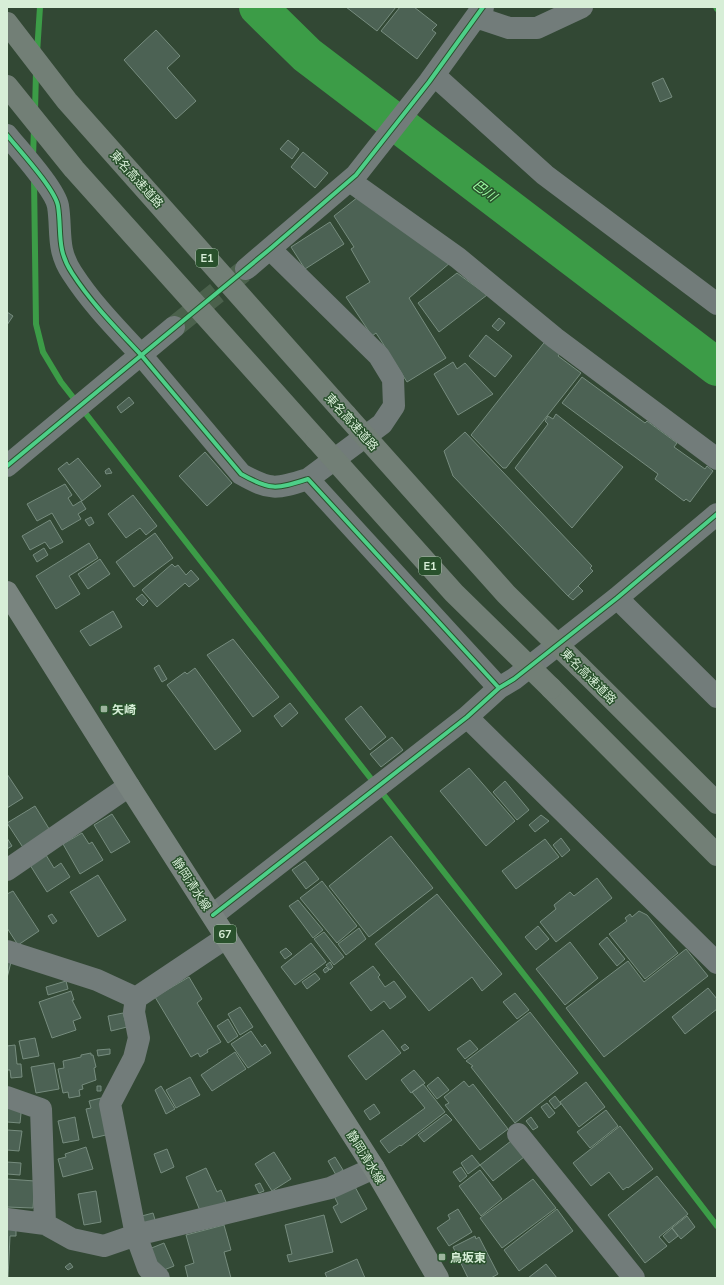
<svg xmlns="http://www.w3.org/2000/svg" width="724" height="1285" viewBox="0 0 724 1285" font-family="Mulish,'Noto Sans JP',sans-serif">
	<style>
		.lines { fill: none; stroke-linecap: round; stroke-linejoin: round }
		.stream { stroke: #3c9c47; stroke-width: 6 }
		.river { stroke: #3c9c47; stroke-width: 38 }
		.building { fill: #4c6254; stroke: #768c7e }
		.minor-tunnel { stroke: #4b614c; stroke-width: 22; stroke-dasharray: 22 11; stroke-linecap: butt }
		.minor { stroke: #727c7a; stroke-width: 22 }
		.major { stroke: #79847f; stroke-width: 22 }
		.highway { stroke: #727f76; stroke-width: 22 }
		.highway-bridge { stroke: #727f76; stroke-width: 22 }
		.cycleway-casing { stroke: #29512c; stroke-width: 6 }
		.cycleway { stroke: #4dcf88; stroke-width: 4 }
		.poi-dot { fill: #9db49e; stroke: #29512c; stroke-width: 1.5 }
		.labels { text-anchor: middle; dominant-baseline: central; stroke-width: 3; stroke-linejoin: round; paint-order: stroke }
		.shield { fill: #29512c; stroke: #a3bfa4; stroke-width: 1 }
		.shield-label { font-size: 11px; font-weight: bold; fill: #d7eed7 }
		.street-label { font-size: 12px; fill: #d7eed7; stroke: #29512c }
		.poi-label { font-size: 12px; font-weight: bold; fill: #d7eed7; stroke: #29512c; text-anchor: start }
		.water-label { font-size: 13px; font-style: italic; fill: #9dfda2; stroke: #29512c }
	</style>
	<rect width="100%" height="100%" fill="#324834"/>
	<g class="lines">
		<path class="stream" d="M716,7L717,9
			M37,53L40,7
			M35,111L36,72
			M33,157L34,128
			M34,178L36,324L43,352L61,382L540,995L717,1226"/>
		<path class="river" d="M258,7L307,55L717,367"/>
	</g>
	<path class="building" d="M346,7H396L377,31Z
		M400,7H414L437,25L432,30L436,33L417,59L381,31Z
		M156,30L180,56L167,68L196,101L176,119L124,60Z
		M663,78L672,97L660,102L652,83Z
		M288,140L299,149L292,159L280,149Z
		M303,152L328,173L315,188L291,167Z
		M358,197L451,262L409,298L446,358L407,382L380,339L376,333L372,336L346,297L370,282L351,249L354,247L334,216Z
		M330,222L344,244L305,269L291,247Z
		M457,273L487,295L439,332L418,303Z
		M7,312L13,316L7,325Z
		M499,318L505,323L498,331L492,326Z
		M486,335L512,356L495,377L469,356Z
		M547,339L562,351L558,356L581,373L506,468H503L471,435Z
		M453,362L457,369L465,363L493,394L458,415L434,374Z
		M582,377L645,423L647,421L677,443L674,447L705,469L707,466L713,471L690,502L686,499L684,501L655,479L658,474L562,403Z
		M129,397L134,403L121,413L117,407Z
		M556,414L623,467L572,528L515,468L548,424L545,421L548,416L553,419Z
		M465,432L592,566L590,568L593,571L568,596L453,476L444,451Z
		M205,452L232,483L207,506L179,476Z
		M78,458L101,486L82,501L58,469L67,462L69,465Z
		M109,468L112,473L106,474L105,471Z
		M65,484L72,495L68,498L73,506L81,501L86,509L78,514L81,519L62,530L52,513L37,521L27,504Z
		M133,495L157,526L146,535L140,528L126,538L108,514Z
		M91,517L94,523L89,526L85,520Z
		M50,520L63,542L50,549L45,542L30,550L22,536Z
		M155,533L173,558L134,587L116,562Z
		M89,543L98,558L69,576L80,594L56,609L36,576Z
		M44,548L48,555L37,562L33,555Z
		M100,559L110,574L88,589L78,574Z
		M172,564L175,567L178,565L186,575L191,570L199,579L189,587L185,583L157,607L142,590Z
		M578,586L583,591L573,600L568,596Z
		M142,594L148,601L143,606L136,599Z
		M113,611L122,627L90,646L80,631Z
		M233,639L279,697L253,717L207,655Z
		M159,665L167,679L162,682L154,668Z
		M195,668L241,731L215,750L167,685L185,672L187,674Z
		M290,703L298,713L282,727L274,716Z
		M361,706L386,737L370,750L345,719Z
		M392,737L403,750L381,767L370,754Z
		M469,768L515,821L486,846L440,791Z
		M7,774L23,798L7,808Z
		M505,781L529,810L517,820L493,792Z
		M35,806L51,832L24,849L7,823Z
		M112,814L130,842L111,853L94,825Z
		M541,815L549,821L535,832L529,825Z
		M82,833L89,844L92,842L103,860L80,874L63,844Z
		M391,836L433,888L369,937L329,886Z
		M7,838L12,846L7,849Z
		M561,838L570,850L562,857L553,845Z
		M545,839L559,857L516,889L502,871Z
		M46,855L54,868L61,863L70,877L47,892L30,865Z
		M305,861L319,879L306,889L292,870Z
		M98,875L126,920L98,937L70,892Z
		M597,878L612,898L556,942L540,922L556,909L554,905L570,892L574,896Z
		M322,881L357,926L337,943L300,898Z
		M13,891L39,931L18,945L7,928V894Z
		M437,894L502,974L482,991L472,977L429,1011L375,944Z
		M298,900L323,930L313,938L289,906Z
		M639,911L647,915L678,953L645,979L609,934L627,921L625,918L630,914L632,917Z
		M52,914L57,921L53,924L48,916Z
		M538,926L549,939L536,950L525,937Z
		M359,928L366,939L346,955L338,944Z
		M324,932L344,957L334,965L314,939Z
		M607,937L625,959L617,966L599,944Z
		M570,942L598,978L565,1005L536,969Z
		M311,943L326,962L295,985L281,967Z
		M286,948L292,954L285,959L280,952Z
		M686,949L708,976L604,1057L566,1008L628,961L644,982Z
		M7,957L12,958L7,978Z
		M330,962L333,967L330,970L326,965Z
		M373,966L380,975L378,977L385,987L394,981L406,997L390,1009L384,1001L371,1011L350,983Z
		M326,967L329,970L325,973L323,970Z
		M315,973L320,979L307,989L302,982Z
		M189,977L202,999L197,1003L221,1042L207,1050L208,1052L200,1057L198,1053L191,1057L155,997Z
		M66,981L68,989L48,995L46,987Z
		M708,988L717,999V1009L685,1034L672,1017Z
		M71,991L74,1000H72L81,1018L73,1021L76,1030L52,1038L39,1002Z
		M515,993L529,1010L517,1019L503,1002Z
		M240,1007L253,1027L240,1035L228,1014Z
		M530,1012L578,1073L515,1123L471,1067L473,1066L466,1061Z
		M123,1013L127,1027L111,1031L108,1016Z
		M228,1019L238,1036L228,1043L217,1026Z
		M383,1030L401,1053L366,1080L348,1056Z
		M251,1031L262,1047L265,1044L271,1053L248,1068L231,1044Z
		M35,1038L39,1056L23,1059L19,1041Z
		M470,1040L478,1049L465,1059L457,1049Z
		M405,1044L409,1048L404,1051L401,1047Z
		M15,1045L17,1064H21L22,1077L11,1078L10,1070H7V1046Z
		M110,1049V1054L98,1056L97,1050Z
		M235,1052L246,1069L212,1091L201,1075Z
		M91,1053V1055H93L96,1067L94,1068L96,1080L82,1085L83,1089L79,1090L80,1096L69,1098L68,1092L63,1093L58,1069L64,1068L63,1061L81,1057V1055Z
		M54,1063L59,1089L36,1093L31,1067Z
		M414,1070L425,1083L411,1093L401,1080Z
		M190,1077L200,1095L176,1108L166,1090Z
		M438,1077L449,1090L437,1099L427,1086Z
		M464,1081L469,1087L473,1084L508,1129L480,1150L445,1105L449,1103L444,1097Z
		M586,1082L605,1107L579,1127L560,1102Z
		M423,1084L445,1112L401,1146L400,1145L389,1153L380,1141L425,1108L412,1092Z
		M97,1086H101V1091H97Z
		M161,1086L175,1109L166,1114L155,1090Z
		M555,1096L561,1104L555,1109L549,1101Z
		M101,1098L110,1134L93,1138L86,1109L91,1108L89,1101Z
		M7,1103L22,1104L20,1123L7,1122Z
		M547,1103L555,1113L549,1118L541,1107Z
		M374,1104L380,1113L370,1120L364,1111Z
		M606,1110L618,1126L590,1148L577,1132Z
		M446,1114L452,1120L424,1142L418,1135Z
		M75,1117L79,1140L63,1143L58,1121Z
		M531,1117L538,1127L533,1130L526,1121Z
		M620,1126L653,1169L628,1188L627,1187L623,1190L609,1172L591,1186L573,1163Z
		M7,1130L22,1131L19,1151L7,1150Z
		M511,1141L524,1157L493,1181L480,1165Z
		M86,1147L93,1169L63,1177L58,1159L66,1157L65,1154Z
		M167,1149L174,1167L161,1173L154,1154Z
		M274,1152L291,1179L272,1191L255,1164Z
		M472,1155L480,1165L468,1174L461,1163Z
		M335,1157L343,1170L336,1175L328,1161Z
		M7,1162L21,1163L20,1175L7,1174Z
		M461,1167L467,1176L460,1182L453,1172Z
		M206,1168L217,1192L221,1190L226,1202L201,1213L186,1177Z
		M480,1170L502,1199L481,1216L459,1186Z
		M657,1176L688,1214L659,1237L667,1246L645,1263L608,1215Z
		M7,1179L35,1181L33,1208L7,1207Z
		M533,1179L556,1208L502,1248L480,1218Z
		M260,1183L264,1191L259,1193L255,1185Z
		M354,1185L367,1209L341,1223L333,1207L338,1204L334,1196Z
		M96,1191L101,1222L84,1225L78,1194Z
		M458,1209L472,1232L449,1246L437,1228L450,1219L448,1215Z
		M557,1209L573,1231L519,1271L504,1250Z
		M153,1213L156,1223L141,1227L138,1217Z
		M324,1215L333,1252L289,1262L287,1255L292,1254L285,1225Z
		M687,1216L695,1227L681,1239L672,1228Z
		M7,1225L16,1226V1236H10L8,1278H7Z
		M224,1225L231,1250L224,1252L231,1278H188L185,1266L194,1263L186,1235Z
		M672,1228L678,1236L669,1243L663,1236Z
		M475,1236L476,1239L479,1237L498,1274L491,1278H468L453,1247Z
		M164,1243L174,1266L159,1272L149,1249Z
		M357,1259L365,1278H327L325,1273Z
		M70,1263L73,1267L68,1270L65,1267Z
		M546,1264L557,1278H528Z"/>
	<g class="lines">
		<path class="minor-tunnel" d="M174,327L244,271"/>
		<path class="minor" d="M476,17L509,28H537L582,7
			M434,75L545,175L717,304
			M7,135C19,150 55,189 58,206C62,231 56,249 72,273C92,304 117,329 142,356C175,395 208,435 241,474C271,491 276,489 308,479L499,688
			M350,181L458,258L555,338L717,459
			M270,249L379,356L393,379L394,406L382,424L308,479
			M246,269L356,175L429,82L483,7
			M7,466L174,327
			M617,598L717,697
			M467,717L717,963
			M7,870L129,786
			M213,915L467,717L499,688L514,679L617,598L717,514
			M7,951L97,980L136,998
			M7,1097L41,1109L45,1224
			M518,1134L634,1278
			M7,1219L45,1224L72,1239L104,1246L136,1235L330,1188L374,1168
			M159,1278L148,1268L136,1235L110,1104L134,1058L139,1038L134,1012L136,998L227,937"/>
		<path class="major" d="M7,592L129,786L374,1168L438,1278"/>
		<path class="highway" d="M7,23L67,101L346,415
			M7,86L74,169L316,439
			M579,666L717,803
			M551,688L717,855"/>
		<path class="highway-bridge" d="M346,415L506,594L579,666
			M316,439L454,593L551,688"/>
		<g class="cycleway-casing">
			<path id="cycleway" d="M7,135C19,150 55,189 58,206C62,231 56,249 72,273C92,304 117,329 142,356C175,395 208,435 241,474C271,491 276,489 308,479L499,688
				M7,466L270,249L356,175L429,82L483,7
				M213,915L467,717L499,688L514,679L617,598L717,514"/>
		</g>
		<use href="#cycleway" class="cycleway"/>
	</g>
	<g class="poi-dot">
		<rect x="100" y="705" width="8" height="8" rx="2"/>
		<rect x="438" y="1253" width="8" height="8" rx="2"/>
	</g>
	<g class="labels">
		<g class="shield">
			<rect x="196" y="249" width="22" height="18" rx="3"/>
			<rect x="419" y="557" width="22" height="18" rx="3"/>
			<rect x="214" y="925" width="22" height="18" rx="3"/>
		</g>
		<g class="shield-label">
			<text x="207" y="258">E1</text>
			<text x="430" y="566">E1</text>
			<text x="225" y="934">67</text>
		</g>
		<g class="street-label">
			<text transform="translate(137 179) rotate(48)">東名高速道路</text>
			<text transform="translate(352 422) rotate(48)">東名高速道路</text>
			<text transform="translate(589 676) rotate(45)">東名高速道路</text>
			<text transform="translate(192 884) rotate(57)">静岡清水線</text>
			<text transform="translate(366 1157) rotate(58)">静岡清水線</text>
		</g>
		<g class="poi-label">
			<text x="112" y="709">矢崎</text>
			<text x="450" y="1257">鳥坂東</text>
		</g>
		<g class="water-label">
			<text transform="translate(485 190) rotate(37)">巴川</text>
		</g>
	</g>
	<rect width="724" height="1285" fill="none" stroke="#d7eed7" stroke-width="16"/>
</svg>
